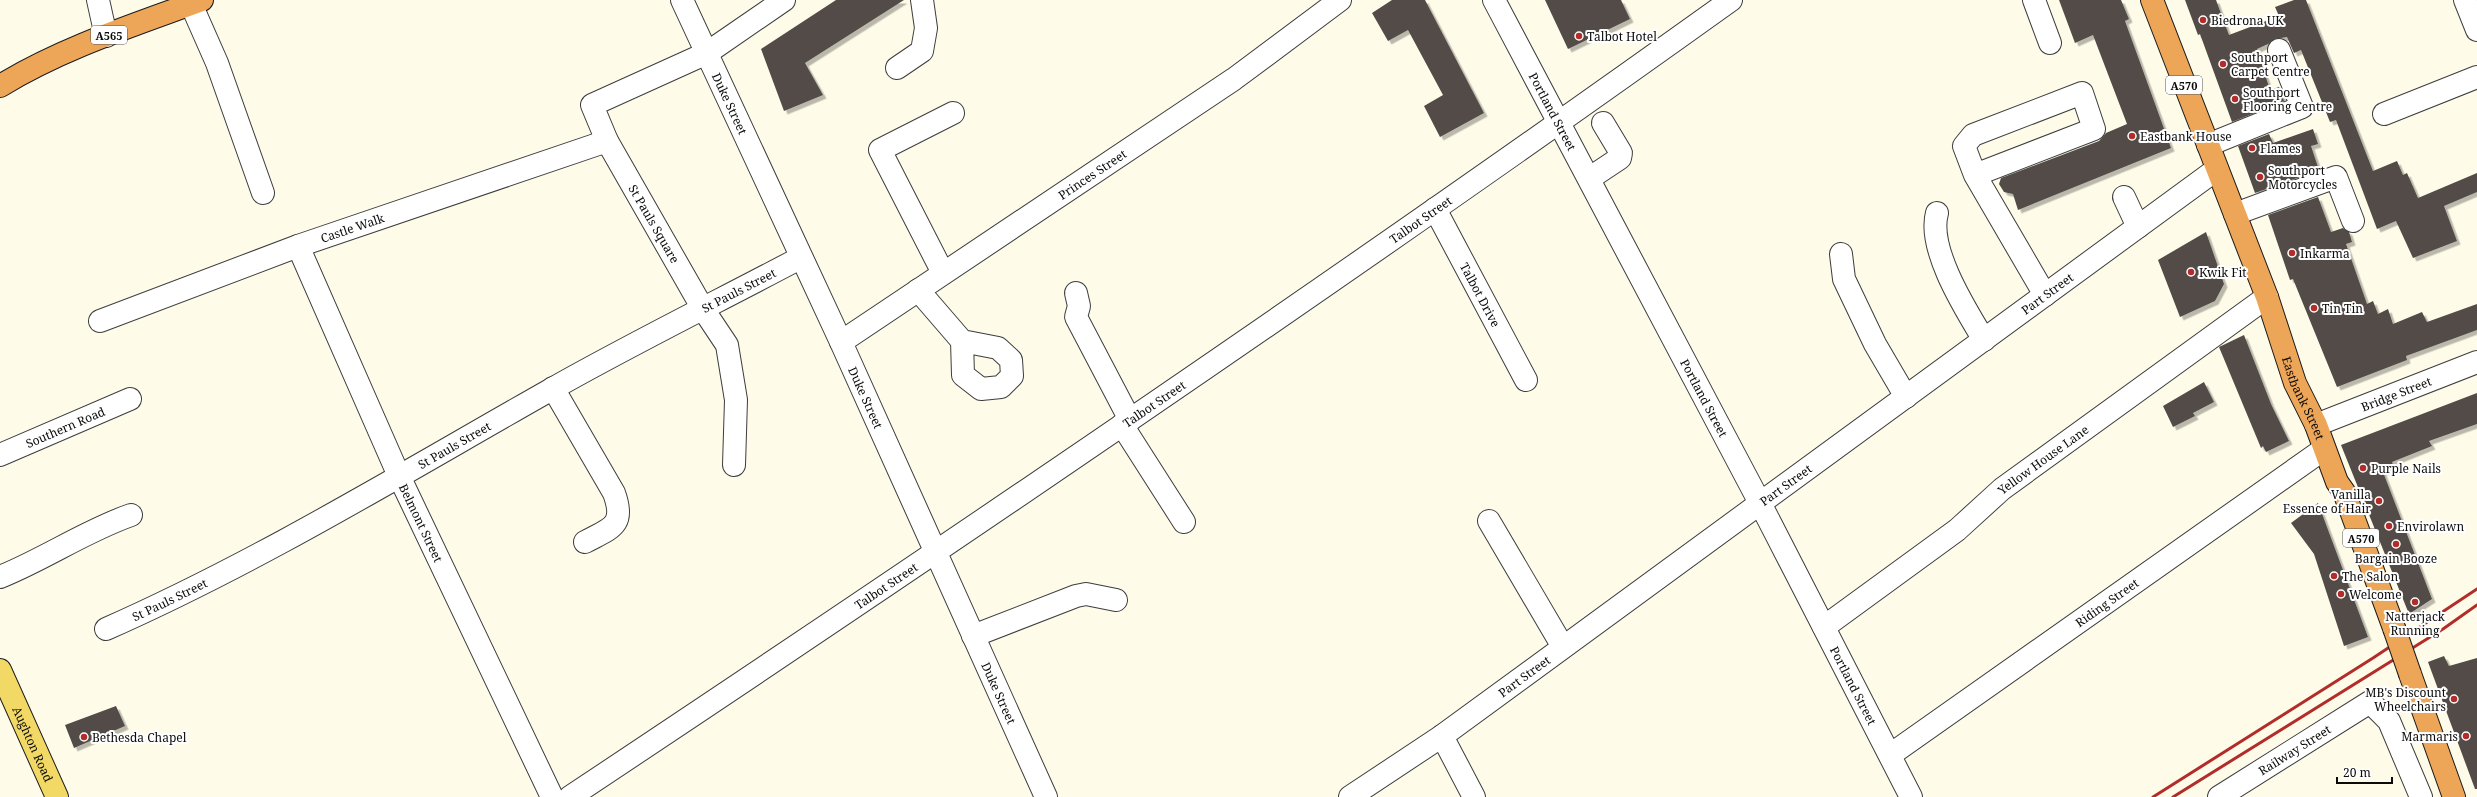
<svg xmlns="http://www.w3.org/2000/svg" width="2477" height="797" viewBox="0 0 2477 797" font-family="'Noto Serif',serif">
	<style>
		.building { fill: #524c47; filter: url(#shadow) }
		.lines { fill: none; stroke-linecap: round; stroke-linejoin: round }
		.minor-casing { stroke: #3d3d3d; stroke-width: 24 }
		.major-casing { stroke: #1b1b1b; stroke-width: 24 }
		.highway-casing { stroke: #1b1b1b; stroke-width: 24 }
		.minor { stroke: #fff; stroke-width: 22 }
		.major { stroke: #f2d965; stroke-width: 22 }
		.highway { stroke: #eda658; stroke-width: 22 }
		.rail { stroke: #b22d2a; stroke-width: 3 }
		.highway-bridge-casing { stroke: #1b1b1b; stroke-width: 24; stroke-linecap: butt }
		.highway-bridge { stroke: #eda658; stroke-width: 22 }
		.poi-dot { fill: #b22d2a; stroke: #fff; stroke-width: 1.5 }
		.labels { text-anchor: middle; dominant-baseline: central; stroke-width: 4; stroke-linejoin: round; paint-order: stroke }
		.shield { fill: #fff; stroke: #545454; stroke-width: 1 }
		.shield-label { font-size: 11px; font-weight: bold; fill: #0a0a0a }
		.poi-label { font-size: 12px; fill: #0a0a0a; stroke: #fff; text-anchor: start }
		.street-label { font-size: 12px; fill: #0a0a0a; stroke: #fff }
	</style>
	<defs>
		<filter id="shadow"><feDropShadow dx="3.5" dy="3.5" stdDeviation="0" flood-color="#0004"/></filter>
	</defs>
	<rect width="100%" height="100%" fill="#fefbe9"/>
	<path class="building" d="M836,0H904L805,63L823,95L784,111L761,49Z
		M1392,0H1425L1484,113L1440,137L1424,106L1443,95L1408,30L1388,41L1372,13Z
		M1545,0H1621L1630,19L1568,49Z
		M2059,0H2121L2129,19L2125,21L2171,148L2018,210L2013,194L2004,192L1999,184L2001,178L2099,141L2106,133L2127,124L2093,35L2075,43Z
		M2185,0H2216L2229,35L2279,16L2275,7L2294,0H2306L2373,171L2397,161L2403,175L2407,173L2418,198L2477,173V192L2444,206L2457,241L2413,258L2396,221L2377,229L2336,120L2330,122L2301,50L2294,53L2287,37L2274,39L2268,44L2257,49L2270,90L2279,87L2284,101L2232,122L2200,34L2198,35Z
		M2313,129L2318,144L2311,146L2319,170L2255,193L2238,146L2269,134L2273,143Z
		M2318,197L2331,232L2343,228L2349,232L2352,242L2346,244L2367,304L2373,301L2378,314L2388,309L2393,324L2422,312L2427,322L2477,304V330L2406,356L2407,360L2337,387L2293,279L2290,280L2268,215Z
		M2206,232L2224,284L2215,301L2180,317L2158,260Z
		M2244,335L2271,404L2289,441L2266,452L2263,446L2261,448L2219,347Z
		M2204,382L2214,402L2193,413L2195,416L2173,427L2163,406Z
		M2477,393V424L2429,441L2432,446L2392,462L2394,467L2383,472L2432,599L2409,614L2341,445Z
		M2318,503L2368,637L2344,646L2314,554L2291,523Z
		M2444,656L2449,666L2477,658V789H2475L2428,662Z
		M116,706L125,726L74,748L65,725Z"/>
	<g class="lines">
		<g class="minor-casing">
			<g id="minor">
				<path d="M98,0L106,36"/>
				<path id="s1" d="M682,0L841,342L1046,797"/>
				<path id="s2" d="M1494,0L1760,503L1911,797"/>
				<path d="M2034,0L2050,43"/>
				<path d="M2465,0L2477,30"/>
				<path d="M191,4L217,63L263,193"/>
				<path d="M897,68L922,51L926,28L922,0"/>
				<path d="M2384,114L2477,77"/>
				<path d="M2208,145L2302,107L2279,50"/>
				<path d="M1975,175L2094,129L2082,93L1973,135L1964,146L1975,175L2045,295"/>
				<path d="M1590,178L1620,158L1621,153L1603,123"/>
				<path d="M2124,197L2138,227"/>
				<path id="s3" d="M1435,209L1526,380"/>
				<path d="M1937,213C1927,249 1966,310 1984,340"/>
				<path d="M2235,214L2336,177L2353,221"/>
				<path id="s4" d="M298,246L399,476L552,797"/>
				<path d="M1841,254L1844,279L1875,344L1906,397"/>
				<path d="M943,273L880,150L953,113"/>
				<path d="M918,290L962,341L998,348L1011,360L1012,376L1001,387L981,389L963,375L962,341"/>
				<path d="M1076,293L1079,306L1076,317L1130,420"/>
				<path id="s5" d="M100,321L298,246L607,141"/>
				<path id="s6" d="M841,342L1234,79L1340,0"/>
				<path d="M553,388L614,493C626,526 611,528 585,542"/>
				<path d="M1122,425L1184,522"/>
				<path id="s7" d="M2316,425L2477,362"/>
				<path id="s8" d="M0,455L130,399"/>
				<path d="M734,465L736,400L727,345L703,309L607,141L592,105L707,53L784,0"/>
				<path d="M1489,521L1563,647"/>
				<path d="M0,577C45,559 85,531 131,515"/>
				<path id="s9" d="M1824,627L1957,530L2002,489L2267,297"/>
				<path id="s10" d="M106,629C260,561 405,472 552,389C633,343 717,302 800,258"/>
				<path d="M973,636L1076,596L1086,594L1116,600"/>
				<path d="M1442,736L1474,797"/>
				<path id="s11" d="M1890,755L2324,449"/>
				<path id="s12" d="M570,797C961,537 1350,273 1731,0"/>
				<path id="s13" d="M1350,797L1442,736L2217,169"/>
				<path id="s14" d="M2219,797L2370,702L2389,721L2421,797"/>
			</g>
		</g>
		<g class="major-casing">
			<g id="major">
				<path id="s15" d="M0,670L57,797"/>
			</g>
		</g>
		<g class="highway-casing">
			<g id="highway">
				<path id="s16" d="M2152,0L2267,297L2295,383L2316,425L2337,482L2344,492L2394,628"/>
				<path d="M0,86C62,48 134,25 202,0"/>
				<path d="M2410,674L2454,797"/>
			</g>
		</g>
		<use href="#minor" class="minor"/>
		<use href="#major" class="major"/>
		<use href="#highway" class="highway"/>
		<path class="rail" d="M2153,797L2373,658L2477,589
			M2173,797L2443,629L2477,605"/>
		<g class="highway-bridge-casing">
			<path id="highway-bridge" d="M2394,628L2410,674"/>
		</g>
		<use href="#highway-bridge" class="highway-bridge"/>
	</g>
	<g class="poi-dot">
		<circle cx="2203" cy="20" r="4"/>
		<circle cx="1579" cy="36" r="4"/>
		<circle cx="2223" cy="64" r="4"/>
		<circle cx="2235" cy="99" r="4"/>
		<circle cx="2132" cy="136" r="4"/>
		<circle cx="2252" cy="148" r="4"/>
		<circle cx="2260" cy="177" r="4"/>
		<circle cx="2292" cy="253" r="4"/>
		<circle cx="2191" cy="272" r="4"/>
		<circle cx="2314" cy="308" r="4"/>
		<circle cx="2363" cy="468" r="4"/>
		<circle cx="2379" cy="501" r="4"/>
		<circle cx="2389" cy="526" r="4"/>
		<circle cx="2396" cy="544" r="4"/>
		<circle cx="2334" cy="576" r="4"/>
		<circle cx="2341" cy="594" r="4"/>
		<circle cx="2415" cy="602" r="4"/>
		<circle cx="2454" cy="699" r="4"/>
		<circle cx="2466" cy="736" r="4"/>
		<circle cx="84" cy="737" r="4"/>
	</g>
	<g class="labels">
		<g class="shield">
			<rect x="91" y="26" width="36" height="18" rx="3"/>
			<rect x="2166" y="76" width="36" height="18" rx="3"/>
			<rect x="2343" y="529" width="36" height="18" rx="3"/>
		</g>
		<g class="shield-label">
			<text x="109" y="35">A565</text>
			<text x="2184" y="85">A570</text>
			<text x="2361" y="538">A570</text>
		</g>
		<g class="poi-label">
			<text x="2211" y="20">Biedrona UK</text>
			<text x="1587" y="36">Talbot Hotel</text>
			<text x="2231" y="57">Southport<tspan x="2231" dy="14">Carpet Centre</tspan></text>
			<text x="2243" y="92">Southport<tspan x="2243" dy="14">Flooring Centre</tspan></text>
			<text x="2140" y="136">Eastbank House</text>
			<text x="2260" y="148">Flames</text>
			<text x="2268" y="170">Southport<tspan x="2268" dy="14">Motorcycles</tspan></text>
			<text x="2300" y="253">Inkarma</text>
			<text x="2199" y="272">Kwik Fit</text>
			<text x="2322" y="308">Tin Tin</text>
			<text x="2371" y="468">Purple Nails</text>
			<text x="2371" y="494" text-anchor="end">Vanilla<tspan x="2371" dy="14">Essence of Hair</tspan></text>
			<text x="2397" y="526">Envirolawn</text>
			<text x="2396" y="558" text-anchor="middle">Bargain Booze</text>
			<text x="2342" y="576">The Salon</text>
			<text x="2349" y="594">Welcome</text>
			<text x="2415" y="616" text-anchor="middle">Natterjack<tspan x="2415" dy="14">Running</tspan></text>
			<text x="2446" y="692" text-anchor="end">MB's Discount<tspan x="2446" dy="14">Wheelchairs</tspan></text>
			<text x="2458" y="736" text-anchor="end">Marmaris</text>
			<text x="92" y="737">Bethesda Chapel</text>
		</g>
		<g class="street-label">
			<text stroke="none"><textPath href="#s1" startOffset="114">Duke Street</textPath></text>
			<text stroke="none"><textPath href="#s2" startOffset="126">Portland Street</textPath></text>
			<text stroke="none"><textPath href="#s6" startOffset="302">Princes Street</textPath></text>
			<text stroke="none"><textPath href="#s12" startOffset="1028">Talbot Street</textPath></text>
			<text transform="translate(654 224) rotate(60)">St Pauls Square</text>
			<text stroke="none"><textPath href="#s5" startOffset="269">Castle Walk</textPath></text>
			<text stroke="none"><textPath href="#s10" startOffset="718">St Pauls Street</textPath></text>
			<text stroke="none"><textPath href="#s13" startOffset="860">Part Street</textPath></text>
			<text stroke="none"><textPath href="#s3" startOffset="97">Talbot Drive</textPath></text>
			<text stroke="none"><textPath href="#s7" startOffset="86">Bridge Street</textPath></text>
			<text stroke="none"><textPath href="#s2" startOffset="450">Portland Street</textPath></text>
			<text stroke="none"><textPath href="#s1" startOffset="438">Duke Street</textPath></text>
			<text stroke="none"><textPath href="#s16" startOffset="426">Eastbank Street</textPath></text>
			<text stroke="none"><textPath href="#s12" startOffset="704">Talbot Street</textPath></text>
			<text stroke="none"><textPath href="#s8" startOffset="71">Southern Road</textPath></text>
			<text stroke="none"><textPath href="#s10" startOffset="394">St Pauls Street</textPath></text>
			<text stroke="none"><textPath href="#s9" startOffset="276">Yellow House Lane</textPath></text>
			<text stroke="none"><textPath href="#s13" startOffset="536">Part Street</textPath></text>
			<text stroke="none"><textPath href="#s4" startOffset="303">Belmont Street</textPath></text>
			<text stroke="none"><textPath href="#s12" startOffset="380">Talbot Street</textPath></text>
			<text stroke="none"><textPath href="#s10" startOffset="70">St Pauls Street</textPath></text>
			<text stroke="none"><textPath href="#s11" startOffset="265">Riding Street</textPath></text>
			<text stroke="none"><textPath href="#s13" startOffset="212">Part Street</textPath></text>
			<text stroke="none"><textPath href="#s2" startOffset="774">Portland Street</textPath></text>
			<text stroke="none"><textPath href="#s1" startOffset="762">Duke Street</textPath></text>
			<text stroke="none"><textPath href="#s15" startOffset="81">Aughton Road</textPath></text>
			<text stroke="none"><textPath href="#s14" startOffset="89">Railway Street</textPath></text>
		</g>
	</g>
	<path d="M2337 777v6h55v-6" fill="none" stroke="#0a0a0a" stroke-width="2"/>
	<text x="2343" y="777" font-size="12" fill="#0a0a0a" stroke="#ffffff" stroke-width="3" paint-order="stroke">20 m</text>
</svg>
